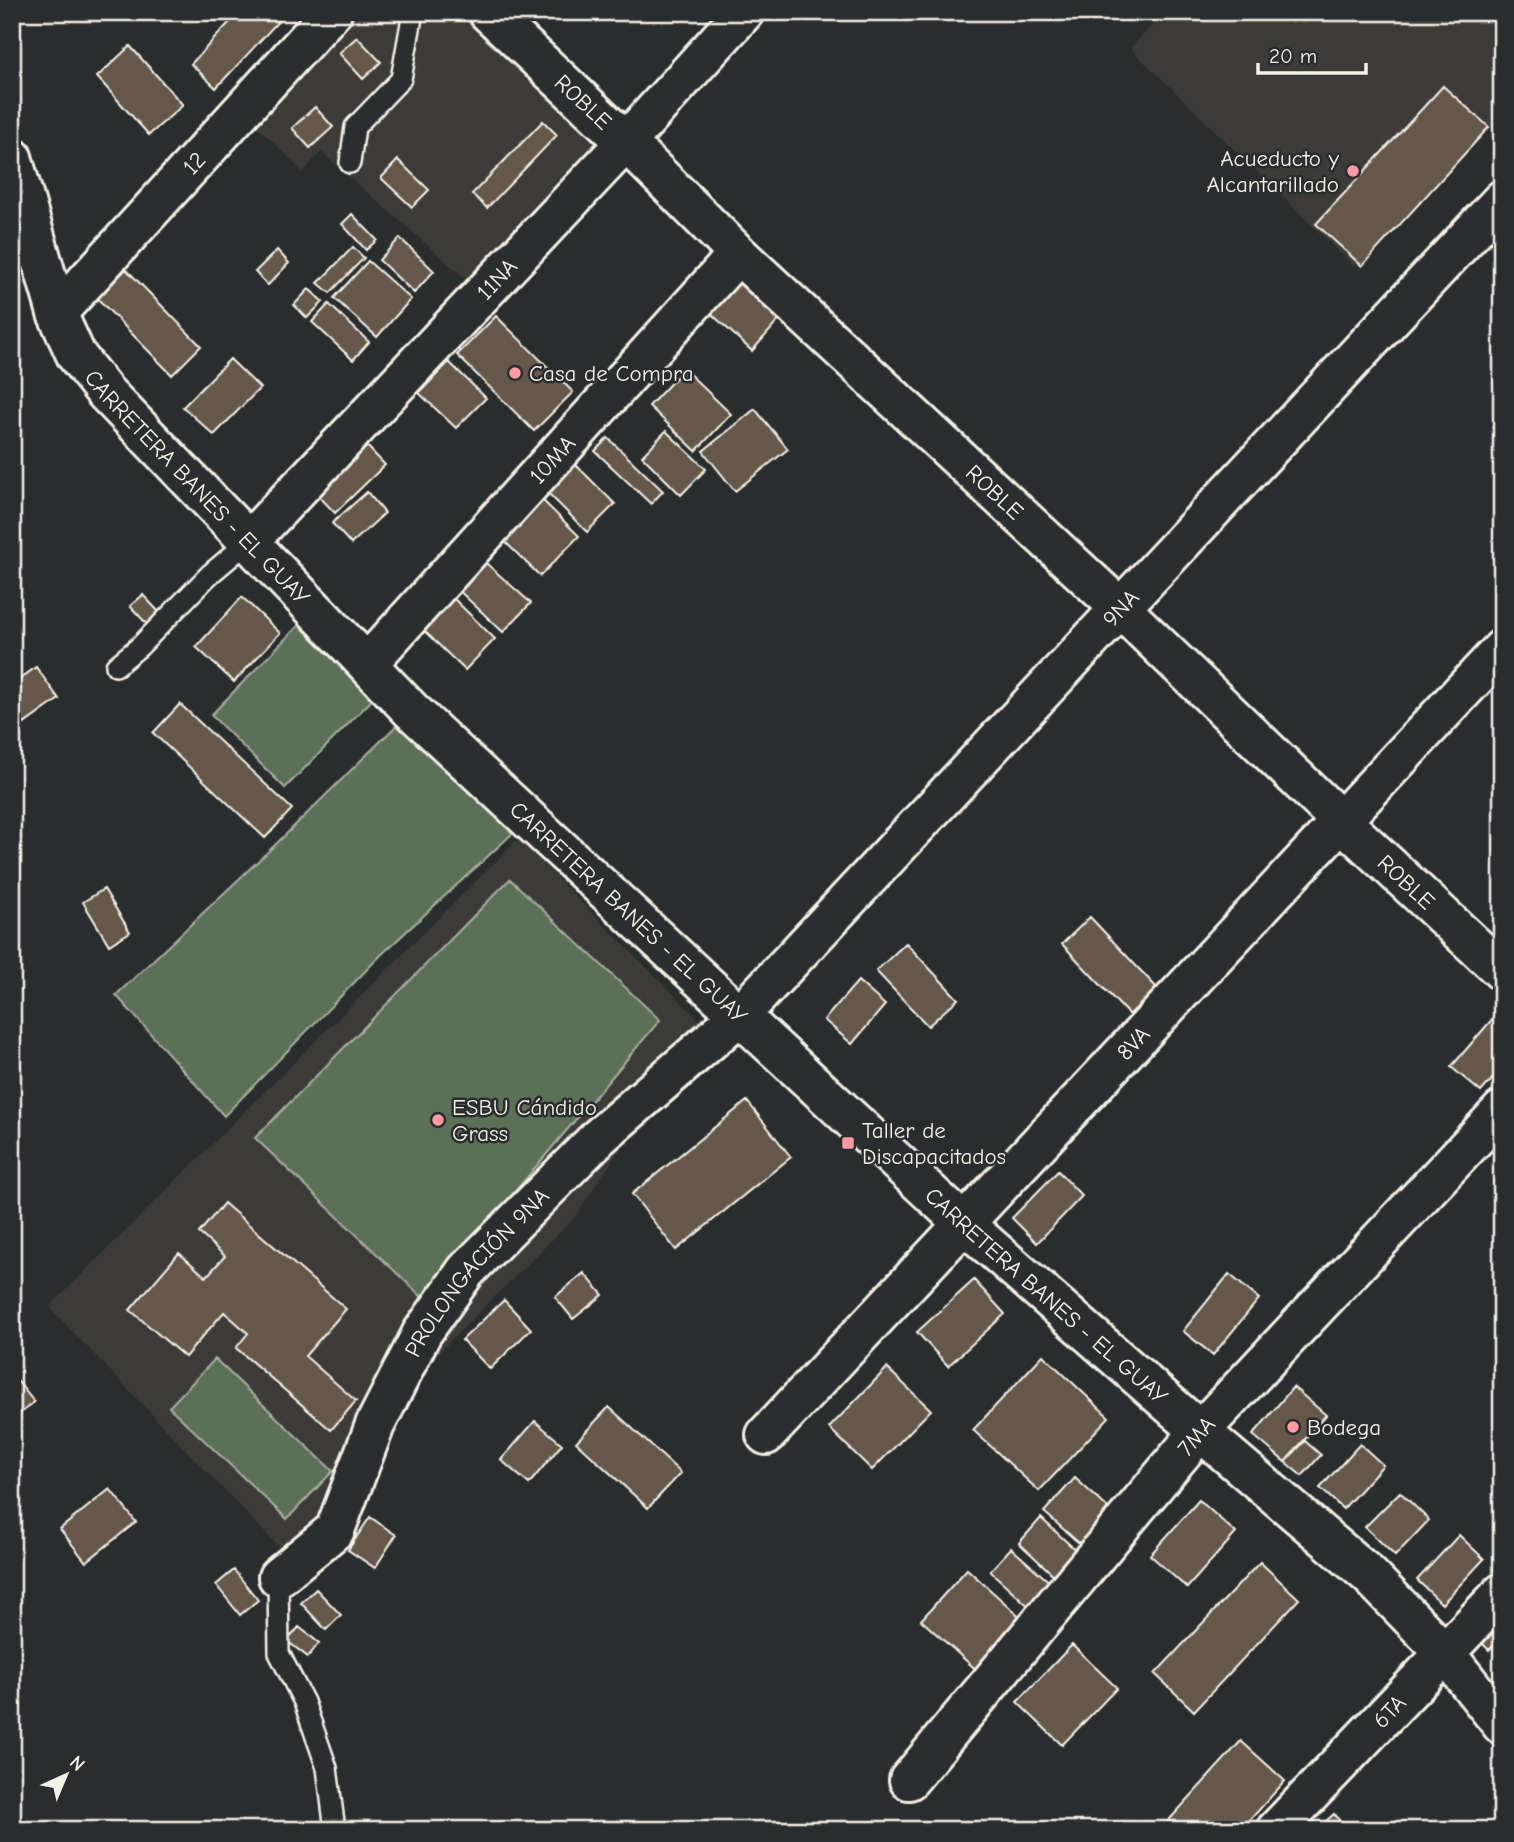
<svg xmlns="http://www.w3.org/2000/svg" width="1514" height="1842" viewBox="0 0 1514 1842" font-family="'Comic Neue',sans-serif">
	<style>
		.built { fill: #3c3a37 }
		.green { fill: #5c6f59; stroke: #a8b0a0; stroke-width: 2 }
		.building { fill: #65594c; stroke: #f4f1e8; stroke-width: 2 }
		.lines { fill: none; stroke-linecap: round; stroke-linejoin: round }
		.service-casing { stroke: #f4f1e8; stroke-width: 24 }
		.minor-casing { stroke: #f4f1e8; stroke-width: 44 }
		.secondary-casing { stroke: #f4f1e8; stroke-width: 44 }
		.service { stroke: #2a2d2e; stroke-width: 19 }
		.minor { stroke: #2a2d2e; stroke-width: 38 }
		.secondary { stroke: #2a2d2e; stroke-width: 38 }
		.poi-dot { fill: #ff9aa2; stroke: #2a2d2e; stroke-width: 2.5 }
		.labels { text-anchor: middle; dominant-baseline: central; stroke-width: 5; stroke-linejoin: round; paint-order: stroke }
		.street-label { font-size: 23px; fill: #f4f1e8; stroke: #2a2d2e }
		.poi-label { font-size: 23px; fill: #f4f1e8; stroke: #2a2d2e; text-anchor: start }
	</style>
	<rect width="100%" height="100%" fill="#2a2d2e"/>
	<filter id="ink" filterUnits="userSpaceOnUse"><feTurbulence type="fractalNoise" baseFrequency=".0143" numOctaves="2"/><feDisplacementMap in="SourceGraphic" scale="14" xChannelSelector="R" yChannelSelector="G"/><feConvolveMatrix kernelMatrix="1 2 1 2 8 2 1 2 1" color-interpolation-filters="sRGB"/></filter>
	<g filter="url(#ink)">
		<path class="built" d="M355,12H467L604,142L472,284L321,152L303,172L254,123Z
			M1165,12H1502V116L1355,267L1130,48Z
			M518,839L703,1024L575,1217L439,1352L290,1559L49,1307Z"/>
		<path class="green" d="M299,625L373,699L285,788L211,715Z
			M397,725L513,833L381,955L224,1116L116,995L275,845Z
			M510,879L660,1020L424,1299L255,1138Z
			M215,1359L333,1471L287,1519L169,1407Z"/>
		<path class="building" d="M239,12H287L216,88L191,64Z
			M357,37L381,62L363,79L339,53Z
			M130,46L183,105L149,135L97,77Z
			M1443,86L1489,127L1362,266L1316,224Z
			M315,107L333,127L310,148L292,128Z
			M543,121L557,135L487,208L472,194Z
			M398,160L429,190L412,207L381,178Z
			M352,214L377,240L366,250L342,224Z
			M400,238L434,271L414,293L379,260Z
			M353,247L364,258L330,293L318,283Z
			M277,250L289,263L268,285L255,272Z
			M368,261L411,299L377,337L334,298Z
			M126,269L201,346L172,375L97,298Z
			M733,277L780,319L752,351L705,308Z
			M309,289L323,302L307,318L294,305Z
			M329,304L369,342L353,360L312,322Z
			M496,316L573,392L534,431L457,355Z
			M230,359L260,388L214,435L183,407Z
			M449,362L486,398L456,428L419,393Z
			M684,369L731,414L696,451L649,406Z
			M755,409L788,449L735,491L703,451Z
			M666,431L706,469L681,495L642,456Z
			M608,438L663,491L651,504L595,451Z
			M365,444L385,465L335,513L314,491Z
			M576,465L615,504L587,532L548,493Z
			M367,492L385,513L351,544L332,523Z
			M534,492L579,536L540,576L495,532Z
			M478,556L531,603L503,632L453,585Z
			M448,593L495,639L465,670L417,624Z
			M143,595L159,612L147,624L130,606Z
			M242,597L280,633L234,682L196,647Z
			M36,667L59,699L24,724L12,708V685Z
			M180,704L292,809L265,838L153,733Z
			M104,889L130,932L109,945L83,902Z
			M1090,917L1157,988L1129,1015L1062,944Z
			M906,943L958,999L928,1026L876,971Z
			M858,981L885,1005L852,1044L824,1020Z
			M1495,1016L1502,1022V1068L1481,1092L1451,1067Z
			M747,1101L791,1157L676,1250L632,1194Z
			M1058,1171L1082,1196L1037,1243L1012,1218Z
			M224,1203L346,1309L305,1356L356,1401L331,1430L236,1348L248,1333L224,1312L185,1357L130,1310L179,1253L206,1277L225,1256L199,1233Z
			M584,1273L603,1295L573,1319L555,1297Z
			M1229,1274L1259,1299L1213,1355L1183,1331Z
			M974,1280L1005,1314L948,1366L917,1332Z
			M504,1300L531,1329L490,1369L462,1340Z
			M1043,1355L1109,1417L1039,1491L973,1430Z
			M887,1368L931,1410L872,1470L829,1428Z
			M12,1374L34,1402L12,1420Z
			M1293,1387L1326,1415L1285,1462L1253,1435Z
			M609,1407L681,1473L648,1508L576,1442Z
			M535,1421L562,1444L529,1484L501,1460Z
			M1305,1441L1321,1455L1302,1476L1285,1462Z
			M1360,1444L1383,1465L1343,1509L1320,1488Z
			M1075,1478L1118,1517L1088,1551L1044,1512Z
			M110,1489L136,1522L86,1562L60,1529Z
			M1400,1492L1429,1520L1395,1556L1365,1527Z
			M1199,1500L1236,1533L1187,1588L1150,1555Z
			M370,1517L396,1535L375,1568L348,1550Z
			M1041,1518L1082,1556L1059,1580L1019,1543Z
			M1459,1535L1484,1559L1442,1604L1417,1580Z
			M1011,1548L1054,1586L1033,1610L990,1571Z
			M1260,1562L1299,1599L1194,1711L1155,1674Z
			M967,1569L1028,1624L982,1675L921,1620Z
			M234,1570L258,1600L240,1615L216,1585Z
			M316,1589L341,1615L326,1630L301,1603Z
			M1502,1607V1647L1497,1642L1489,1650L1474,1635Z
			M299,1627L319,1643L308,1657L287,1641Z
			M1072,1645L1117,1688L1062,1745L1017,1702Z
			M1241,1741L1285,1781L1241,1830H1160Z
			M1334,1814L1348,1830H1316Z"/>
		<g class="lines">
			<g class="service-casing">
				<path id="service" d="M350,163L355,127L401,79L413,12
					M116,666L140,646L209,575L248,542
					M278,1577L279,1653L304,1702L327,1768L335,1830"/>
			</g>
			<g class="minor-casing">
				<g id="minor">
					<path id="s1" d="M488,12L626,142L738,254L1119,607L1341,821L1502,971"/>
					<path id="s2" d="M57,313L332,12"/>
					<path id="s3" d="M248,542L626,142L744,12"/>
					<path id="s4" d="M367,664L738,254"/>
					<path id="s5" d="M766,1435L1502,649"/>
					<path id="s6" d="M278,1577L335,1530L375,1425L422,1333L466,1271L599,1137L740,1015L1502,200"/>
					<path id="s7" d="M909,1780L1200,1431L1502,1110"/>
					<path id="s8" d="M1276,1830L1502,1593"/>
				</g>
			</g>
			<g class="secondary-casing">
				<g id="secondary">
					<path id="s9" d="M12,157L57,313L76,355L105,392L411,710L963,1223L1200,1431L1369,1575L1446,1654L1502,1725"/>
				</g>
			</g>
			<use href="#service" class="service"/>
			<use href="#minor" class="minor"/>
			<use href="#secondary" class="secondary"/>
		</g>
	</g>
	<g class="poi-dot">
		<circle cx="1353" cy="171" r="7"/>
		<circle cx="515" cy="373" r="7"/>
		<circle cx="438" cy="1120" r="7"/>
		<rect x="841" y="1136" width="14" height="14" rx="3.5"/>
		<circle cx="1293" cy="1427" r="7"/>
	</g>
	<g class="labels">
		<g class="street-label">
			<text stroke="none"><textPath href="#s1" startOffset="131">ROBLE</textPath></text>
			<text stroke="none"><textPath href="#s2" startOffset="203">12</textPath></text>
			<text stroke="none"><textPath href="#s3" startOffset="362">11NA</textPath></text>
			<text stroke="none"><textPath href="#s4" startOffset="276">10MA</textPath></text>
			<text stroke="none"><textPath href="#s9" startOffset="388">CARRETERA BANES - EL GUAY</textPath></text>
			<text stroke="none"><textPath href="#s1" startOffset="698">ROBLE</textPath></text>
			<text stroke="none"><textPath href="#s6" startOffset="1298">9NA</textPath></text>
			<text stroke="none"><textPath href="#s1" startOffset="1265">ROBLE</textPath></text>
			<text stroke="none"><textPath href="#s9" startOffset="994">CARRETERA BANES - EL GUAY</textPath></text>
			<text stroke="none"><textPath href="#s5" startOffset="537">8VA</textPath></text>
			<text stroke="none"><textPath href="#s6" startOffset="371">PROLONGACIÓN 9NA</textPath></text>
			<text stroke="none"><textPath href="#s9" startOffset="1561">CARRETERA BANES - EL GUAY</textPath></text>
			<text stroke="none"><textPath href="#s7" startOffset="448">7MA</textPath></text>
			<text stroke="none"><textPath href="#s8" startOffset="164">6TA</textPath></text>
		</g>
		<g class="poi-label">
			<text x="1339" y="158" text-anchor="end">Acueducto y<tspan x="1339" dy="26">Alcantarillado</tspan></text>
			<text x="529" y="373">Casa de Compra</text>
			<text x="452" y="1107">ESBU Cándido<tspan x="452" dy="26">Grass</tspan></text>
			<text x="862" y="1130">Taller de<tspan x="862" dy="26">Discapacitados</tspan></text>
			<text x="1307" y="1427">Bodega</text>
		</g>
	</g>
	<rect width="1514" height="1842" fill="none" stroke="#2a2d2e" stroke-width="42"/>
	<rect x="21" y="21" width="1472" height="1800" fill="none" stroke="#f4f1e8" stroke-width="2.5" filter="url(#ink)"/>
	<g transform="translate(66 1775) rotate(44)" stroke="#2a2d2e" stroke-width="5" paint-order="stroke">
	<path d="M0-5L12 26L0 18L-12 26Z" fill="#f4f1e8"/>
	<text y="-10" font-size="19" font-weight="bold" text-anchor="middle" fill="#f4f1e8">N</text>
	</g>
	<path d="M1258 63v10h108v-10" fill="none" stroke="#f4f1e8" stroke-width="3.5"/>
	<text x="1269" y="63" font-size="21" fill="#f4f1e8" stroke="#2a2d2e" stroke-width="5" paint-order="stroke">20 m</text>
</svg>
